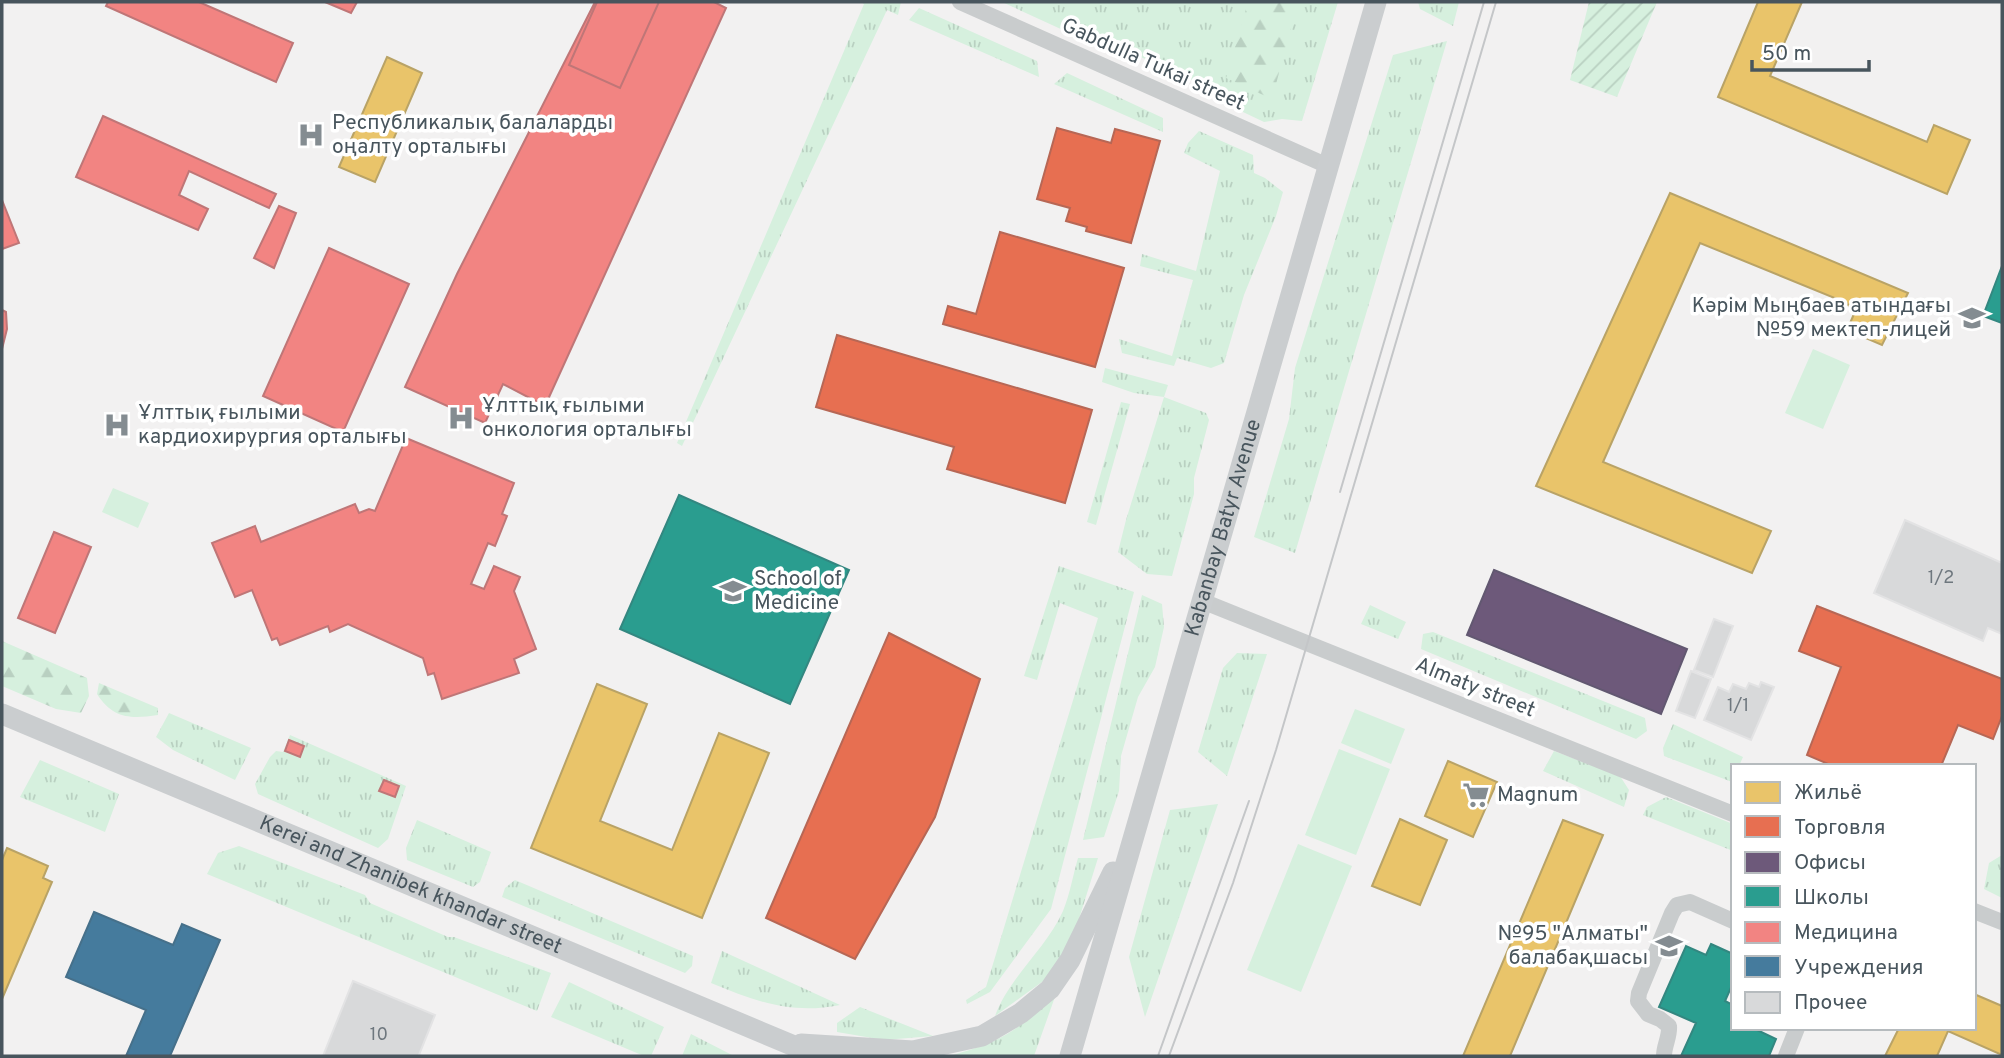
<svg xmlns="http://www.w3.org/2000/svg" width="2004" height="1058" viewBox="0 0 2004 1058" font-family="Overpass,sans-serif">
	<style>
		.grass { fill: url(#grass-tufts) }
		.forest { fill: url(#forest-firs) }
		.garden { fill: url(#garden-furrows) }
		.pitch { fill: #d6f0de }
		.homes { fill: #e9c46a; stroke: #b9a366; stroke-width: 2 }
		.shops { fill: #e76f51; stroke: #b76755; stroke-width: 2 }
		.offices { fill: #6d597a; stroke: #625871; stroke-width: 2 }
		.schools { fill: #2a9d8f; stroke: #338780; stroke-width: 2 }
		.health { fill: #f28482; stroke: #bf7677; stroke-width: 2 }
		.public { fill: #457b9d; stroke: #46708a; stroke-width: 2 }
		.building { fill: #d8d9da; stroke: #e3e3e4; stroke-width: 2 }
		.lines { fill: none; stroke-linecap: round; stroke-linejoin: round }
		.street { stroke: #c9cccd; stroke-width: 16 }
		.secondary { stroke: #cacdcf; stroke-width: 21 }
		.tram { stroke: #c4c6c8; stroke-width: 2 }
		.labels { text-anchor: middle; dominant-baseline: central; stroke-width: 7; stroke-linejoin: round; paint-order: stroke }
		.number-label { font-size: 18px; fill: #6e777e }
		.street-label { font-size: 21px; fill: #48555d; stroke: #fff }
		.poi-label { font-size: 21px; fill: #48555d; stroke: #fff; text-anchor: start }
	</style>
	<defs>
		<pattern id="grass-tufts" width="24" height="20" patternUnits="userSpaceOnUse" patternTransform="scale(1.75)"><rect width="24" height="20" fill="#d6f0de"/><path d="M3 7l-1-3M5 7V3M7 7l1-3M15 17l-1-3M17 17v-4M19 17l1-3" fill="none" stroke="#b9d0c1"/></pattern>
		<pattern id="forest-firs" width="22" height="20" patternUnits="userSpaceOnUse" patternTransform="scale(1.75)"><rect width="22" height="20" fill="#d6f0de"/><path d="M5 1l3.5 6h-7zM16 11l3.5 6h-7z" fill="#b9d0c1"/></pattern>
		<pattern id="garden-furrows" width="10" height="10" patternUnits="userSpaceOnUse" patternTransform="scale(1.75)"><rect width="10" height="10" fill="#d6f0de"/><path d="M-1 1l2-2M0 10L10 0M9 11l2-2" fill="none" stroke="#b9d0c1"/></pattern>
	</defs>
	<rect width="100%" height="100%" fill="#f2f1f1"/>
	<path class="grass" d="M861,2H901L898,15L887,10L682,446L677,443L864,4Z
		M1002,2H1338L1302,121L1282,119L1264,122L1201,92L1191,79L1095,37L1076,36Z
		M1418,2H1459L1453,26L1420,9Z
		M919,8L1037,61L1039,77L909,20Z
		M1447,41L1295,553L1254,537L1289,419L1295,368L1393,55Z
		M1067,73L1163,118V132L1054,84Z
		M1199,131L1253,155L1254,173L1265,178L1283,192L1276,216L1244,295L1224,363L1211,368L1177,358L1174,366L1122,353L1119,339L1172,356L1193,280L1140,266L1142,254L1196,271L1220,171L1184,153L1188,143Z
		M1105,368L1168,385L1164,397L1206,413L1209,420L1194,478V494L1172,576L1147,574L1118,552L1126,520L1164,397L1134,393L1102,382Z
		M1121,402L1130,404L1096,525L1087,522Z
		M1059,566L1134,592L1051,909L990,992L967,1004L966,1000L986,987L1098,618L1060,603L1037,680L1024,676Z
		M1142,595L1162,604L1164,627L1155,667L1138,697L1121,756L1119,791L1104,837L1083,840Z
		M1370,605L1406,622L1398,639L1361,624Z
		M1433,632L1645,718L1647,731L1636,739L1421,649L1423,634Z
		M1237,653L1267,654L1227,776L1198,752L1223,668Z
		M169,713L251,748L235,780L173,750L156,737Z
		M1673,724L1743,757L1739,766H1733L1732,782L1664,756L1663,748Z
		M290,735L406,786L388,839L378,848L258,794L255,784L270,757L276,751L283,752Z
		M1554,751L1620,776L1629,790L1624,807L1543,771Z
		M40,760L119,794L105,832L20,797Z
		M1666,797L1733,824V851L1643,815L1647,807Z
		M1218,804L1145,1017L1129,957L1170,810Z
		M417,820L491,852L480,882L473,887L407,860L406,848Z
		M239,846L365,895L370,903L448,937H454L551,973L537,1011L207,874L218,853Z
		M2002,855V898L1984,889L1989,863Z
		M1078,858H1098L1078,922L1053,974L995,1016C1010,976 1046,949 1063,911C1070,894 1073,875 1078,858Z
		M515,880L693,956L692,966L685,973L502,897L505,888Z
		M722,951L840,1005C791,1015 755,1001 711,983Z
		M569,982L664,1027L651,1056H644L551,1017Z
		M1056,994L1034,1056H949C1001,1042 1018,1031 1056,994Z
		M860,1007L933,1036L884,1040L837,1032V1023Z
		M691,1034L734,1056H682Z"/>
	<path class="forest" d="M1248,2H1298L1272,99L1226,78Z
		M2,641L87,678L89,696L81,713L56,709L2,686Z
		M99,683L158,708V715C131,719 113,719 97,694Z"/>
	<path class="garden" d="M1589,2H1657L1617,97L1570,80Z"/>
	<path class="pitch" d="M1813,349L1850,365L1823,429L1785,413Z
		M113,488L149,503L138,528L102,512Z
		M1355,709L1405,729L1391,764L1341,743Z
		M1339,749L1390,769L1356,855L1305,835Z
		M1298,844L1352,866L1301,992L1247,970Z"/>
	<path class="homes" d="M1758,2H1802L1770,76L1927,142L1934,125L1970,140L1947,194L1718,97Z
		M1758,2H1802L1770,76L1927,142L1934,125L1970,140L1947,194L1718,97Z
		M387,57L422,73L375,182L339,167Z
		M1670,193L1908,293L1882,345L1847,330L1854,314L1847,303L1700,243L1603,462L1771,531L1752,573L1536,486Z
		M597,684L647,704L600,821L672,850L719,733L769,753L702,918L531,848Z
		M1448,761L1497,782L1473,837L1425,816Z
		M1400,819L1447,840L1420,905L1372,886Z
		M1563,820L1603,835L1510,1056H1463Z
		M7,848L48,866L43,878L52,882L2,999V860Z
		M1974,994L2002,1006V1055L1948,1031L1937,1056H1885L1899,1028H1974Z"/>
	<path class="shops" d="M1057,128L1111,143L1115,129L1160,141L1131,243L1086,231L1087,227L1066,221L1070,208L1037,199Z
		M1000,232L1124,268L1095,367L943,324L948,306L976,314Z
		M837,335L1092,410L1065,503L947,469L954,447L816,407Z
		M1817,606L2002,679V716L1993,739L1958,725L1941,766H1833L1807,755L1841,667L1799,651Z
		M889,633L980,679L935,817L855,959L766,918Z"/>
	<path class="offices" d="M1494,570L1687,649L1661,714L1467,635Z"/>
	<path class="schools" d="M2002,266V323L1983,316Z
		M679,495L849,570L790,704L620,629Z
		M1711,944L1733,954V983L1725,1001L1733,1005V1028H1753L1776,1039L1769,1056H1681L1696,1023L1659,1007L1686,946L1706,955Z"/>
	<path class="health" d="M108,2H199L293,43L276,82L106,6Z
		M325,2H357L351,13Z
		M595,2H714L726,8L545,406L503,384L485,423L405,387L457,274Z
		M597,2H659L620,88L569,65Z
		M103,116L276,194L269,208L189,171L179,195L208,209L198,230L76,177Z
		M2,200L19,243L2,249Z
		M279,206L296,213L274,268L254,258Z
		M329,248L409,284L343,432L263,396Z
		M2,310L6,312L7,329L2,349Z
		M406,438L514,483L502,514L507,516L495,546L488,543L471,584L484,589L494,566L520,577L514,591L536,649L514,659L519,673L442,699L434,673L428,675L423,658L348,624L330,632L328,626L280,645L277,638L272,640L252,590L235,597L212,543L255,526L261,542L355,504L359,513L369,509L375,511Z
		M54,532L91,547L55,633L18,618Z
		M289,740L304,746L300,757L285,751Z
		M384,780L399,786L395,797L379,791Z"/>
	<path class="public" d="M94,912L173,945L182,924L220,940L170,1056H126L146,1010L66,977Z"/>
	<path class="building" d="M1905,520L2002,563V634L1988,628L1983,641L1874,593Z
		M1714,619L1733,626L1713,677L1694,670Z
		M1691,671L1711,679L1695,718L1676,711Z
		M1761,682L1774,687L1751,740L1704,720L1718,687L1729,692L1733,684L1746,689L1749,683L1759,687Z
		M353,981L435,1015L419,1055L422,1056H323Z"/>
	<g class="lines">
		<path class="street" d="M960,2L1328,166
			M1202,601L1733,814
			M1974,911L2002,922
			M1664,1056C1664,1045 1670,1037 1669,1026L1660,1019L1648,1014L1638,1001L1639,993L1672,913L1677,905L1690,902L1733,921
			M1786,1056L1797,1028"/>
		<g class="secondary">
			<path id="s1" d="M2,714L818,1056"/>
			<path d="M801,1044L913,1051L982,1036L1021,1013L1050,989L1070,960L1113,872"/>
			<path id="s2" d="M1070,1056L1376,2"/>
		</g>
		<path class="tram" d="M1340,492L1484,2
			M1158,1056L1249,801
			M1169,1056L1233,883L1276,750L1496,2"/>
	</g>
	<defs>
		<g id="hospital-bare" transform="scale(2.1)"><path d="M-5-5h3v3.5h4V-5h3V5h-3V1.5h-4V5h-3Z" fill="#848c91" stroke="#fff" stroke-width="2.5" paint-order="stroke"/></g>
		<g id="school-bare" transform="scale(2.1)"><path d="M0-5L7-2L0 1L-7-2ZM-4 1L0 2.5L4 1V4Q0 6-4 4Z" fill="#848c91" stroke="#fff" stroke-width="2.5" paint-order="stroke"/></g>
		<g id="supermarket-bare" transform="scale(2.1)"><path d="M-6-5.5h2.5l.6 2H6L4.5 2H-2.5L-4.4-4H-6ZM-1.5 3.2a1.3 1.3 0 1 0 .1 0ZM3 3.2a1.3 1.3 0 1 0 .1 0Z" fill="#848c91" stroke="#fff" stroke-width="2.5" paint-order="stroke"/></g>
	</defs>
	<g fill-rule="evenodd">
		<use href="#hospital-bare" x="311" y="135"/>
		<use href="#school-bare" x="1972" y="318"/>
		<use href="#hospital-bare" x="461" y="418"/>
		<use href="#hospital-bare" x="117" y="425"/>
		<use href="#school-bare" x="733" y="591"/>
		<use href="#supermarket-bare" x="1476" y="795"/>
		<use href="#school-bare" x="1669" y="946"/>
	</g>
	<g class="labels">
		<g class="number-label">
			<text x="1941" y="578">1/2</text>
			<text x="1738" y="706">1/1</text>
			<text x="379" y="1035">10</text>
		</g>
		<g class="street-label">
			<text transform="translate(1153 65) rotate(24)">Gabdulla Tukai street</text>
			<text stroke="none"><textPath href="#s2" startOffset="550">Kabanbay Batyr Avenue</textPath></text>
			<text transform="translate(1475 688) rotate(22)">Almaty street</text>
			<text stroke="none"><textPath href="#s1" startOffset="443">Kerei and Zhanibek khandar street</textPath></text>
		</g>
		<g class="poi-label">
			<text x="332" y="123">Республикалық балаларды<tspan x="332" dy="24">оңалту орталығы</tspan></text>
			<text x="1951" y="306" text-anchor="end">Кәрім Мыңбаев атындағы<tspan x="1951" dy="24">№59 мектеп-лицей</tspan></text>
			<text x="482" y="406">Ұлттық ғылыми<tspan x="482" dy="24">онкология орталығы</tspan></text>
			<text x="138" y="413">Ұлттық ғылыми<tspan x="138" dy="24">кардиохирургия орталығы</tspan></text>
			<text x="754" y="579">School of<tspan x="754" dy="24">Medicine</tspan></text>
			<text x="1497" y="795">Magnum</text>
			<text x="1648" y="934" text-anchor="end">№95 "Алматы"<tspan x="1648" dy="24">балабақшасы</tspan></text>
		</g>
	</g>
	<rect width="2004" height="1058" fill="none" stroke="#48555d" stroke-width="7"/>
	<rect x="1731" y="764" width="245" height="266" fill="#ffffff" stroke="#b6bbbe" stroke-width="2"/>
	<rect x="1745" y="782" width="35" height="21" fill="#e9c46a" stroke="#b6bbbe" stroke-width="2"/>
	<text x="1794" y="799" font-size="21" fill="#48555d">Жильё</text>
	<rect x="1745" y="816" width="35" height="21" fill="#e76f51" stroke="#b6bbbe" stroke-width="2"/>
	<text x="1794" y="834" font-size="21" fill="#48555d">Торговля</text>
	<rect x="1745" y="852" width="35" height="21" fill="#6d597a" stroke="#b6bbbe" stroke-width="2"/>
	<text x="1794" y="869" font-size="21" fill="#48555d">Офисы</text>
	<rect x="1745" y="886" width="35" height="21" fill="#2a9d8f" stroke="#b6bbbe" stroke-width="2"/>
	<text x="1794" y="904" font-size="21" fill="#48555d">Школы</text>
	<rect x="1745" y="922" width="35" height="21" fill="#f28482" stroke="#b6bbbe" stroke-width="2"/>
	<text x="1794" y="939" font-size="21" fill="#48555d">Медицина</text>
	<rect x="1745" y="956" width="35" height="21" fill="#457b9d" stroke="#b6bbbe" stroke-width="2"/>
	<text x="1794" y="974" font-size="21" fill="#48555d">Учреждения</text>
	<rect x="1745" y="992" width="35" height="21" fill="#d8d9da" stroke="#b6bbbe" stroke-width="2"/>
	<text x="1794" y="1009" font-size="21" fill="#48555d">Прочее</text>
	<path d="M1752 60v10h117v-10" fill="none" stroke="#48555d" stroke-width="3.5"/>
	<text x="1762" y="60" font-size="21" fill="#48555d" stroke="#ffffff" stroke-width="5" paint-order="stroke">50 m</text>
</svg>
